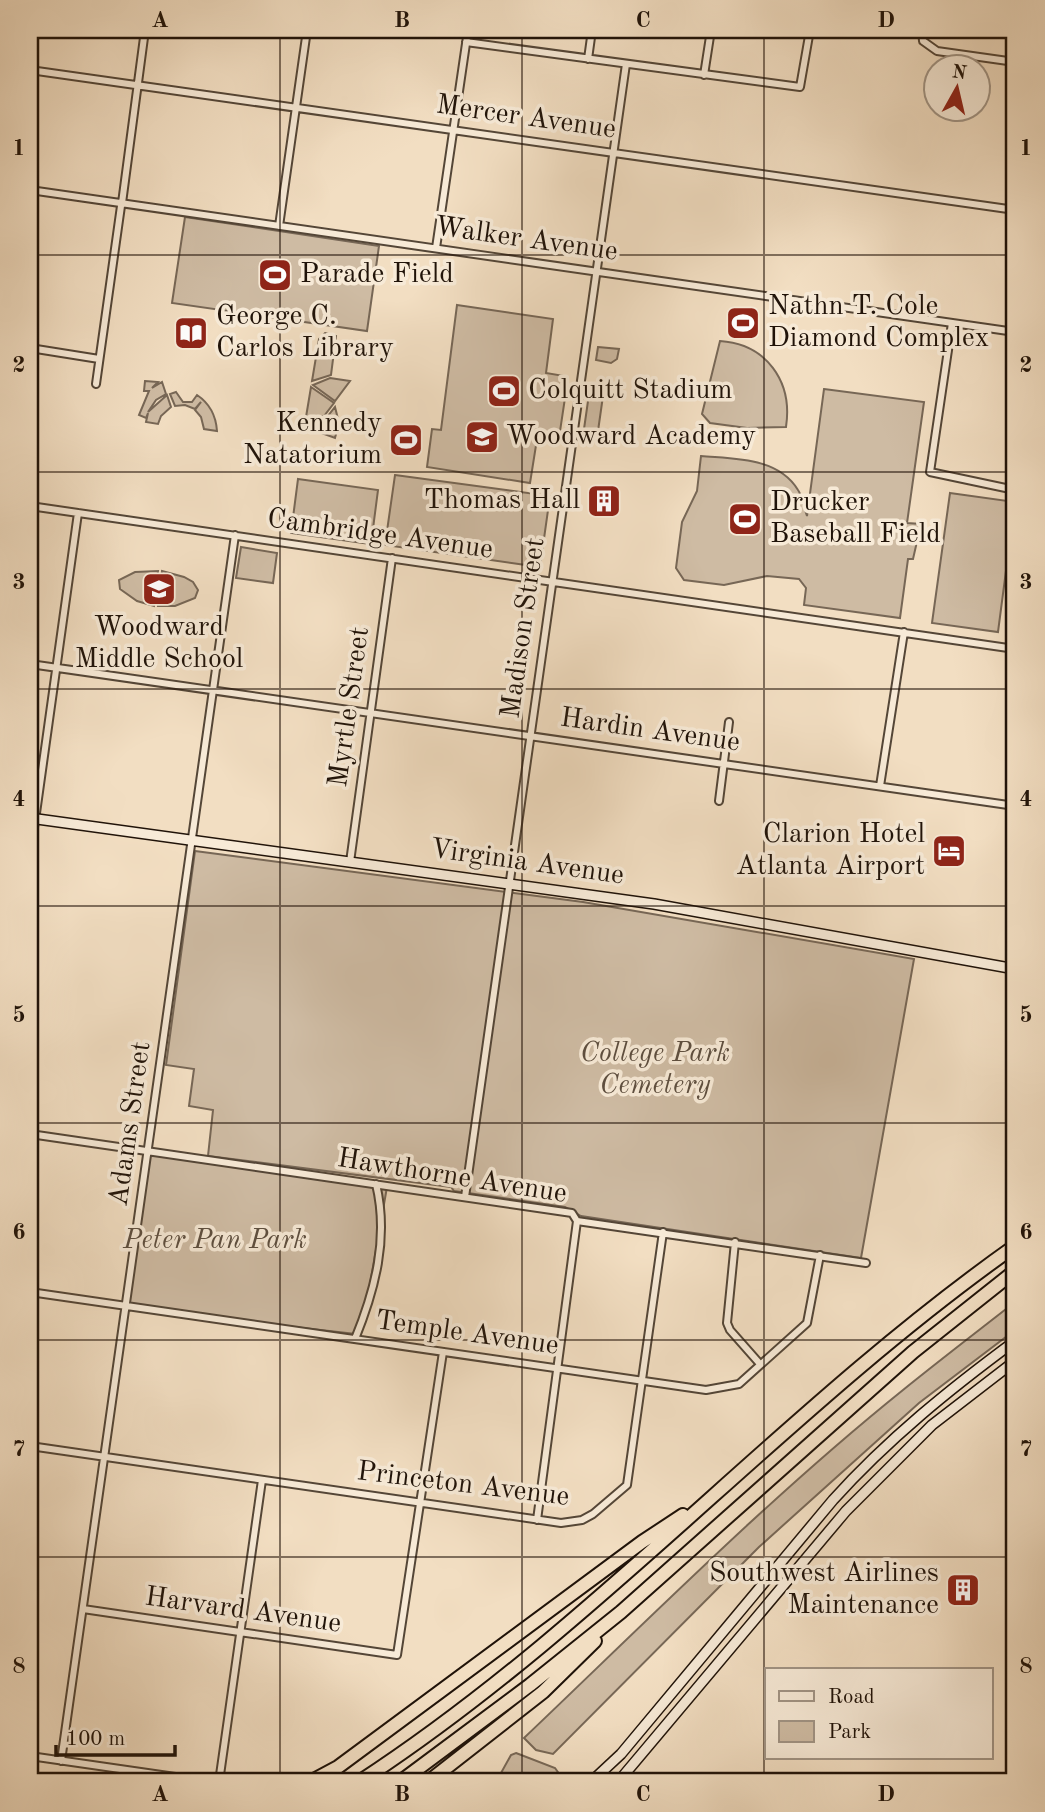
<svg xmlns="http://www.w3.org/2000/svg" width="1045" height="1812" viewBox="0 0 1045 1812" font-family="'Old Standard TT',serif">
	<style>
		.green { fill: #cebba3; stroke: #776756; stroke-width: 2 }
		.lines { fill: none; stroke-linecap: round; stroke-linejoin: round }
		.street-casing { stroke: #544637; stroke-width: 10 }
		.secondary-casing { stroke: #201309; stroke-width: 12 }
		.highway-casing { stroke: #201309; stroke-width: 16 }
		.street { stroke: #f7ead7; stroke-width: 6 }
		.secondary { stroke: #f7ead7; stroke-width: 9 }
		.highway { stroke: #f2dec2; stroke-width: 12 }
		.grid { fill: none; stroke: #201309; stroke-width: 2; stroke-opacity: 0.55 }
		.labels { text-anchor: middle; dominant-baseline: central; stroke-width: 7; stroke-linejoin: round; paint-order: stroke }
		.street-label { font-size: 28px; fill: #201309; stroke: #f7ead7 }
		.poi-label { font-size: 28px; fill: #201309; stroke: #f7ead7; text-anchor: start }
		.park-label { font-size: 28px; font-style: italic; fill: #5d4e3f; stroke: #f7ead7 }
		.neatline { fill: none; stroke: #201309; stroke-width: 2.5 }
		.grid-label { font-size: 23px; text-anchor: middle; font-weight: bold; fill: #201309 }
	</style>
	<rect width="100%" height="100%" fill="#f2dec2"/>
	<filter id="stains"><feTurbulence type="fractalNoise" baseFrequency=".00286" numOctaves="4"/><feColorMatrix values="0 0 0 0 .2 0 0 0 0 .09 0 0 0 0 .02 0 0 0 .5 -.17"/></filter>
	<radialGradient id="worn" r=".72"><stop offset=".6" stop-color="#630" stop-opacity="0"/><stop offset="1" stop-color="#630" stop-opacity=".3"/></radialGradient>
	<path class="green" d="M185,217L379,246L367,331L172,303Z
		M457,305L553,319L546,373L564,376L561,397L565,398L559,438L555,441L537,439L530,483L427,467L432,429L441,430Z
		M325,333L336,336L331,375L312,381L319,339Z
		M720,341C766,344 793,381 786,427L747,428L710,423L702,414Z
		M598,347L619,349L617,359L611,363L596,360Z
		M330,378L350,381L335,401L313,385Z
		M145,381L158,382L152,388L162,382L166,394L156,400L148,412L167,395L171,407L161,416L158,424L146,422L148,413L146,418L139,415L149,391H144Z
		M311,387L334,403L324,416L306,417Z
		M824,389L924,402L907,523L921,524L913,559H908L900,618L804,605L806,588L799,579L767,576L724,585L684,580L676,568L682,522L697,491L701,456C734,459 778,457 798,490C803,497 804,508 807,516Z
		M176,392L183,402H192L197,395C209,403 216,416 217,431L204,429L201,417L195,410L201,402L195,409L185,405L175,406L170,394Z
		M600,392L603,396L598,431L584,429L589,394Z
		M335,407L339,423L335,438L316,431Z
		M395,475L550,496L540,567L385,545Z
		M298,479L378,490L371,544L291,533Z
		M950,493L1015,502L998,632L932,623Z
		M241,547L277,553L273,583L236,578Z
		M158,571L154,606L137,601L120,589L119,580L135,572Z
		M162,571L184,577L193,582L198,590L195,598L175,606H158Z
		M195,851L583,902L914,959L861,1258L581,1216L565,1207L454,1191L451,1187L208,1156L213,1110L189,1106L194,1069L166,1065Z
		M146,1150L387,1187L367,1301L356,1334L124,1308Z
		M1015,1302V1330L919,1403L759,1547L553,1754L536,1750L524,1738C648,1620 770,1497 903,1390C940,1360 978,1331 1015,1302Z
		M516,1753L555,1768L565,1782H496L511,1755Z"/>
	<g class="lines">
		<g class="street-casing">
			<path id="street" d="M922,30L923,41L937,51L1015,62
				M466,42L800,87L810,30
				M588,59L592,30
				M30,70L1015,210
				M704,75L711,30
				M30,190L1015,332
				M122,203L145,30
				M279,226L307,30
				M436,248L468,30
				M952,323L930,472L1015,490
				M30,348L99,359
				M96,384L121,206
				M30,506L1015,649
				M30,664L1015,806
				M880,786L904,632
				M719,801L729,722
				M30,856L78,513
				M350,862L392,558
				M1009,968L1015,939
				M30,1134L572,1213L577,1221L866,1263
				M465,1197L626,64
				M735,1242L727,1323L730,1330L760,1364
				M30,1292L706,1390L739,1384L807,1323L820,1255
				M355,1339C375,1290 389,1238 376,1184
				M30,1446L561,1523L582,1520L593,1514L627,1485L663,1232
				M537,1520L577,1221
				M83,1609L397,1655L443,1352
				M30,1756L210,1782
				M61,1761L235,535
				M219,1782L262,1480"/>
		</g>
		<g class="secondary-casing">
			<path id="secondary" d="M30,818L654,904L1015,969
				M591,1782L621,1754L833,1500C888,1439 950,1389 1015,1341
				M618,1782L846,1511L932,1425L1015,1361"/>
		</g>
		<g class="highway-casing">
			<path id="highway" d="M310,1782L338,1767L642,1542L683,1515
				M359,1782C597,1627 784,1409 1015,1246
				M400,1782L530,1685L621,1612L913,1352L1015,1271
				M428,1782L543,1692L595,1641"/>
		</g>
		<use href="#street" class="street"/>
		<use href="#secondary" class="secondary"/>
		<use href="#highway" class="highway"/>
	</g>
	<path class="grid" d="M280,30V1782M522,30V1782M764,30V1782M30,255H1015M30,472H1015M30,689H1015M30,906H1015M30,1123H1015M30,1340H1015M30,1557H1015"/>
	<defs>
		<g id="stadium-square" transform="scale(1.75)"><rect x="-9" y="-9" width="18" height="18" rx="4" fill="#8f2418" stroke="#f7ead7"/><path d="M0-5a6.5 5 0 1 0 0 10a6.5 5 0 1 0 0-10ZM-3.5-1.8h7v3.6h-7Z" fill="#fff"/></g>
		<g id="library-square" transform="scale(1.75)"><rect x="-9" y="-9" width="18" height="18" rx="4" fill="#8f2418" stroke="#f7ead7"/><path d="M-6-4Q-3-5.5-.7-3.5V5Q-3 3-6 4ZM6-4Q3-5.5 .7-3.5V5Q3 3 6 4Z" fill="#fff"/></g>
		<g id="school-square" transform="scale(1.75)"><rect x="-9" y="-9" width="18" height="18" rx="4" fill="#8f2418" stroke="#f7ead7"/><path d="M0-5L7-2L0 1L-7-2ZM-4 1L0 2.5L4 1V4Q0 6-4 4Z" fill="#fff"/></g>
		<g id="building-square" transform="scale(1.75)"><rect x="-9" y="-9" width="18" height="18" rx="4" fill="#8f2418" stroke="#f7ead7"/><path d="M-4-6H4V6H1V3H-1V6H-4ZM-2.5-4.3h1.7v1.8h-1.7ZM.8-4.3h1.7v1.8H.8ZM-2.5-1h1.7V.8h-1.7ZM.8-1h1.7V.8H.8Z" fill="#fff"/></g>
		<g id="hotel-square" transform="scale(1.75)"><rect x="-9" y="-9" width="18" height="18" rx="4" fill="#8f2418" stroke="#f7ead7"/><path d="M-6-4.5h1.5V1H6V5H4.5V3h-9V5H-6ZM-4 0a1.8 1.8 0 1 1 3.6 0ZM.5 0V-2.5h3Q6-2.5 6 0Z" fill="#fff"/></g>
	</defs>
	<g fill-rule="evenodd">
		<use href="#stadium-square" x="275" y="275"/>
		<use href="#stadium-square" x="743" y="323"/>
		<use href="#library-square" x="191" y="333"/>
		<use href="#stadium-square" x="504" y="391"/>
		<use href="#school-square" x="482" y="437"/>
		<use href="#stadium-square" x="406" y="440"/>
		<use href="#building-square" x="604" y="501"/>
		<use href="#stadium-square" x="745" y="519"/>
		<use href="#school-square" x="159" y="589"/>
		<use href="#hotel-square" x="949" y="851"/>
		<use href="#building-square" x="963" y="1590"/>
	</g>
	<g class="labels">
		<g class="street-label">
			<text transform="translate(526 118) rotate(8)">Mercer Avenue</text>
			<text transform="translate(526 240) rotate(8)">Walker Avenue</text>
			<text transform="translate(380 535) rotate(8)">Cambridge Avenue</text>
			<text transform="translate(524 628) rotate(-82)">Madison Street</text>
			<text transform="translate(350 707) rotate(-82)">Myrtle Street</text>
			<text transform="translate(650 731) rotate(8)">Hardin Avenue</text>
			<text transform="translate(527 863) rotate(8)">Virginia Avenue</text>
			<text transform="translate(131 1124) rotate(-82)">Adams Street</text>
			<text transform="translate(452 1177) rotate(9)">Hawthorne Avenue</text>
			<text transform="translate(467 1334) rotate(8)">Temple Avenue</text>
			<text transform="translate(463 1485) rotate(7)">Princeton Avenue</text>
			<text transform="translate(243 1611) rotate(8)">Harvard Avenue</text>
		</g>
		<g class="poi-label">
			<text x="300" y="275">Parade Field</text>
			<text x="768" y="307">Nathn T. Cole<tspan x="768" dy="32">Diamond Complex</tspan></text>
			<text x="216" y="317">George C.<tspan x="216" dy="32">Carlos Library</tspan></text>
			<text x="528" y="391">Colquitt Stadium</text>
			<text x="382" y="424" text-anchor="end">Kennedy<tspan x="382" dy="32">Natatorium</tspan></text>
			<text x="506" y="437">Woodward Academy</text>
			<text x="580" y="501" text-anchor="end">Thomas Hall</text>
			<text x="770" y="503">Drucker<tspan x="770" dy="32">Baseball Field</tspan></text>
			<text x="159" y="628" text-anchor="middle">Woodward<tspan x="159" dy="32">Middle School</tspan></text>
			<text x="925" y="835" text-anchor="end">Clarion Hotel<tspan x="925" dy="32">Atlanta Airport</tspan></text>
			<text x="939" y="1574" text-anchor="end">Southwest Airlines<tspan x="939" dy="32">Maintenance</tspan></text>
		</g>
		<g class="park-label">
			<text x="655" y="1054">College Park<tspan x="655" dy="32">Cemetery</tspan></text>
			<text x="215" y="1241">Peter Pan Park</text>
		</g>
	</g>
	<rect width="1045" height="1812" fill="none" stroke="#f2dec2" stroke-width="77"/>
	<rect x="765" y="1668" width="228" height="91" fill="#f7ead7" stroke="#a19485" stroke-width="2"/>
	<rect x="779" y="1691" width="35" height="10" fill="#f7ead7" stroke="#a19485" stroke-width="2"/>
	<text x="828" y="1703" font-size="21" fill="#201309">Road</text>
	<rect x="779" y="1721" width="35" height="21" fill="#cebba3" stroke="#a19485" stroke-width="2"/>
	<text x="828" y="1738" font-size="21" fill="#201309">Park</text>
	<g transform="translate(957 88) rotate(8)"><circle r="33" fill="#f7ead7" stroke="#a19485" stroke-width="2"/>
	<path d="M0-5L12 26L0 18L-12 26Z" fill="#8f2418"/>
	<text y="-10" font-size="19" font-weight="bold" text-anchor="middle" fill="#201309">N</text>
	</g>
	<path d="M56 1745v10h119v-10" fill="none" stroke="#201309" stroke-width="3.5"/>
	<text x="66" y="1745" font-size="21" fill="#201309" stroke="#f7ead7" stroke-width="5" paint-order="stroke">100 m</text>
	<rect x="38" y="38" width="968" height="1735" class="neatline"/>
	<g class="grid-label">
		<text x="160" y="27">A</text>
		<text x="402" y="27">B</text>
		<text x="643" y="27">C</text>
		<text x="886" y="27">D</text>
		<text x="19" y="155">1</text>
		<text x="1026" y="155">1</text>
		<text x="19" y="372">2</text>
		<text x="1026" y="372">2</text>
		<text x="19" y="589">3</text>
		<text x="1026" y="589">3</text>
		<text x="19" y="806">4</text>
		<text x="1026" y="806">4</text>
		<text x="19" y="1022">5</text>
		<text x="1026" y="1022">5</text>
		<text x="19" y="1239">6</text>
		<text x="1026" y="1239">6</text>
		<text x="19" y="1456">7</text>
		<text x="1026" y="1456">7</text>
		<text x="19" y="1673">8</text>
		<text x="1026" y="1673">8</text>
		<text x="160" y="1801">A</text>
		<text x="402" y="1801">B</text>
		<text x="643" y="1801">C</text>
		<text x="886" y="1801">D</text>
	</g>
	<rect width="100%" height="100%" filter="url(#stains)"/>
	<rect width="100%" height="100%" fill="url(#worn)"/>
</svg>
